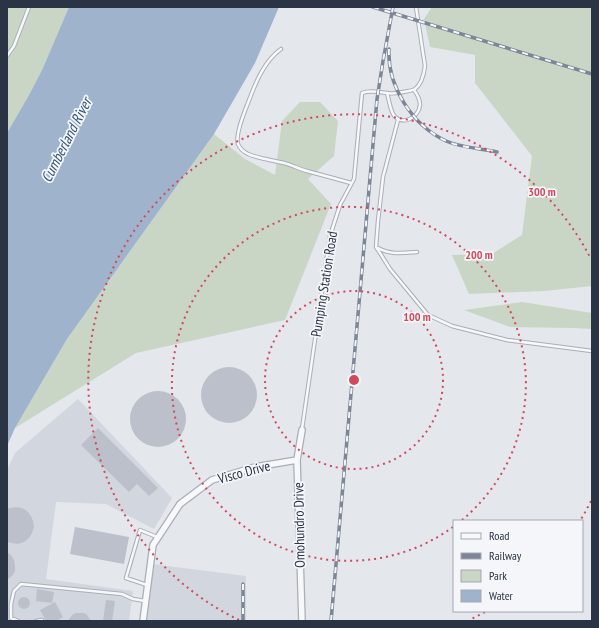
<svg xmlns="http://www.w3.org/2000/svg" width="599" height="628" viewBox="0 0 599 628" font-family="'PT Sans Narrow',sans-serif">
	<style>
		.built { fill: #d2d6de }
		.green { fill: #c9d6c5 }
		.water { fill: #9fb4cc }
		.building { fill: #bbc0ca }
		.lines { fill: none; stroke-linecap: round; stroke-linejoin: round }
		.service-casing { stroke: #a9aeb7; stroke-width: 4.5 }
		.minor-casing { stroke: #a9aeb7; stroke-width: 8 }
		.service { stroke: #f7f8fa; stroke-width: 2.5 }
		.minor { stroke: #f7f8fa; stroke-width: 5.5 }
		.rail-casing { stroke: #7d8696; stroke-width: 3.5 }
		.rail { stroke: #f4f6f9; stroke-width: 2; stroke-dasharray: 6; stroke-linecap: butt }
		.ring { fill: none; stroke: #d1495b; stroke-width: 2; stroke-dasharray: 2 4 }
		.labels { text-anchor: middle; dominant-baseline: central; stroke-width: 3.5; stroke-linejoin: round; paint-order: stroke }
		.street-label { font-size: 14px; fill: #2b3445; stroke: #f4f6f9 }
		.water-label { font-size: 15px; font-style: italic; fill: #34527a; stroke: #f4f6f9 }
		.centre { fill: #d1495b; stroke: #f4f6f9; stroke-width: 2 }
		.ring-label { font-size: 12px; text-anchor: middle; font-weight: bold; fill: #d1495b; stroke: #f4f6f9; stroke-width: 3.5; stroke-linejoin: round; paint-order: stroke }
	</style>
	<rect width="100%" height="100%" fill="#e4e7ec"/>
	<path class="built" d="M78,399L172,498L154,529L106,504L56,502L46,579L133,591L129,621H7V470L15,453Z
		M152,564L246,576V621H145Z"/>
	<path class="green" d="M7,7H69L42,70L29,95L7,133Z
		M432,7H592V286L544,291L469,294L452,255L492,254L522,235L532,156L475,83V55L430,47L424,19Z
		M300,102H320L338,121L334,156L308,179L331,204L285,320L136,353L15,428L67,339L214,134L245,159L275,175L282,121Z
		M522,302L592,313V329L573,328L510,327L464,310Z"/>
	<path class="water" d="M69,7H279L255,63L214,134L67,339L15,428L7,446V133L29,95L42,70Z"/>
	<path class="building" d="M201 395a28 28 0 1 1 56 0a28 28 0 1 1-56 0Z
		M130 419a28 28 0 1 1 56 0a28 28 0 1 1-56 0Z
		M98,428L158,488L149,496L137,484L129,492L81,445Z
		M16,507L22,508L27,511L31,516L33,521L34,527L32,533L29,538L24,542L18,544L12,543L7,542V509L10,508Z
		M75,527L129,537L124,564L70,554Z
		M7,552L11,555L14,560L15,566V571L12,576L7,580Z
		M37,589L54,592L52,603L36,601Z
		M18 603a6 6 0 1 1 12 0a6 6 0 1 1-12 0Z
		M106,600L115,601L112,621H103Z
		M55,602L63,617L56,621H46L40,610Z
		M76,613H84L87,615L91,621H68L72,615Z"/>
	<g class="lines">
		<g class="service-casing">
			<path id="service" d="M281,49C264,61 255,84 248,103C244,113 235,134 238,144C240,149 244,152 248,154C260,159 272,160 284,163C292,165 299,169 307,171C322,175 337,179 351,183
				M7,56L14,46L29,7
				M387,93C389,100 390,108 393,114C401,127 419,118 420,105C420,100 417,94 414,90
				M398,120L383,177L378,221L376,247L380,253L390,269L428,315L452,326L507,340L592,351
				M378,248C390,255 404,253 417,252
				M302,429L330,236L340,205L354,179L362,93C370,90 378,92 387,93C392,94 398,93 403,92C407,91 412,91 415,89C422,84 424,74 425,66L416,7
				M147,585L126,578L140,530L157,537
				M18,621L11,618V604L14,591L21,584L122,594L133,599L145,601
				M36,621L42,620"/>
		</g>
		<g class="minor-casing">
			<path id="minor" d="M302,430L297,460L302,621
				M143,621L153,545L180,504L212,480L255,467L297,460"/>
		</g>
		<use href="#service" class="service"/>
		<use href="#minor" class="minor"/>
		<g class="rail-casing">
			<path id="rail" d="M373,7L592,74
				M389,49C387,86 412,125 446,141C462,148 480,148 497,152
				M243,584V621
				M331,621L377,99L383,61L393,7"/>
		</g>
		<use href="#rail" class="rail"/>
	</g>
	<g class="ring">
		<circle cx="354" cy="380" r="89"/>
		<path d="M453 527A177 177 0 1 1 462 520"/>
		<path d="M591 501A266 266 0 0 1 580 521M485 612A266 266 0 0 1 469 620M239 620A266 266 0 1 1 591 259"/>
	</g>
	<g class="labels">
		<g class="street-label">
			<text transform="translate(324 284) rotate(-81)">Pumping Station Road</text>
			<text transform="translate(244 472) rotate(-15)">Visco Drive</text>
			<text transform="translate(299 525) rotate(-91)">Omohundro Drive</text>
		</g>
		<g class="water-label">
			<text transform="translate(66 140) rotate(-63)">Cumberland River</text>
		</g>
	</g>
	<circle cx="354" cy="380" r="6" class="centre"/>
	<g class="ring-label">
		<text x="542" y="196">300 m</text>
		<text x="479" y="259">200 m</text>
		<text x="417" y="321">100 m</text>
	</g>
	<rect width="599" height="628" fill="none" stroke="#2b3445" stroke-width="16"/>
	<rect x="453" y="520" width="130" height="92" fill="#f4f6f9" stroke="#a4a8b1"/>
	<rect x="461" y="533" width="20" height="6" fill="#f7f8fa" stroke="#a4a8b1"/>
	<text x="489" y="540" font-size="12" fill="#2b3445">Road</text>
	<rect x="461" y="553" width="20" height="6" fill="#7d8696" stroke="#a4a8b1"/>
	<text x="489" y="560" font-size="12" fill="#2b3445">Railway</text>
	<rect x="461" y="570" width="20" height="12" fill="#c9d6c5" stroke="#a4a8b1"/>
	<text x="489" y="580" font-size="12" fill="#2b3445">Park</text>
	<rect x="461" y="590" width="20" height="12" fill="#9fb4cc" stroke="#a4a8b1"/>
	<text x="489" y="600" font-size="12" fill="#2b3445">Water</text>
</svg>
